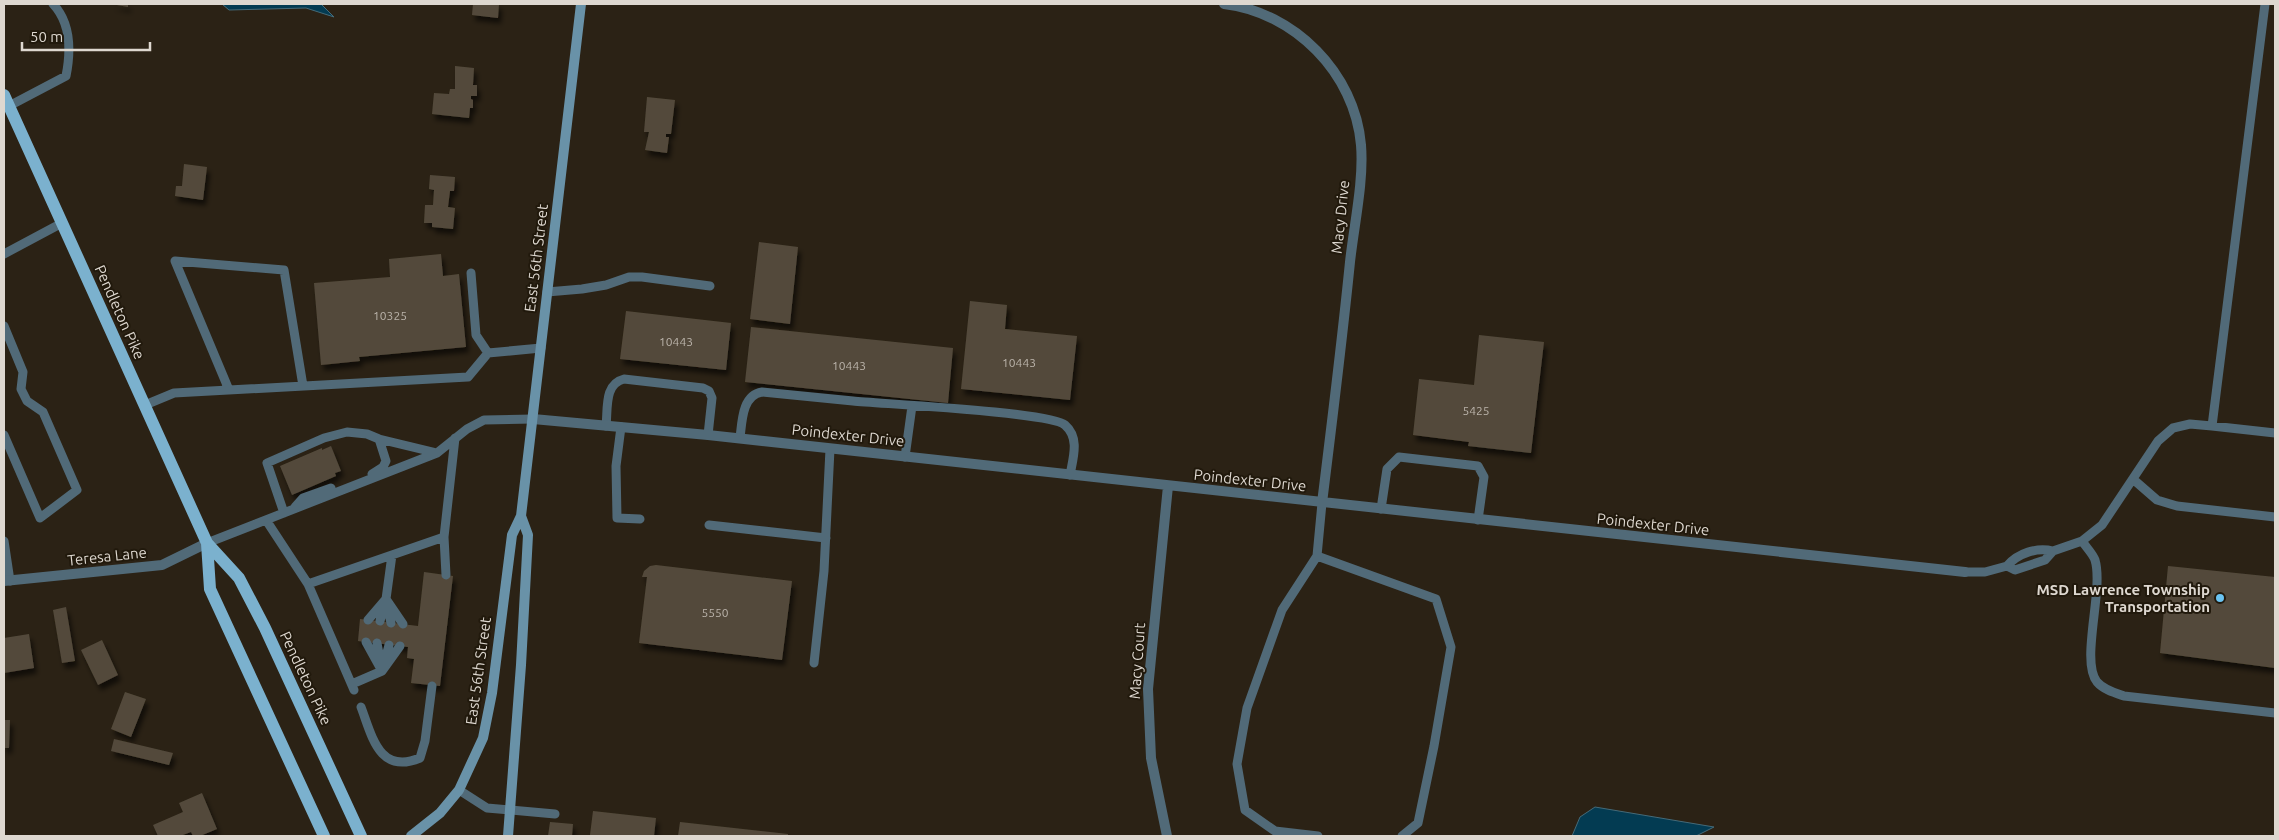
<svg xmlns="http://www.w3.org/2000/svg" width="2279" height="840" viewBox="0 0 2279 840" font-family="Ubuntu,sans-serif">
	<style>
		.water { fill: #033b52; stroke: #456a78 }
		.building { fill: #534a3b; filter: url(#shadow) }
		.lines { fill: none; stroke-linecap: round; stroke-linejoin: round }
		.lane { stroke: #516a78; stroke-width: 9 }
		.street { stroke: #516a78; stroke-width: 10 }
		.secondary { stroke: #6992a8; stroke-width: 10 }
		.primary { stroke: #7bb1ce; stroke-width: 12 }
		.poi-dot { fill: #6ac3f1; stroke: #21190c; stroke-width: 2 }
		.labels { text-anchor: middle; dominant-baseline: central; stroke-width: 4; stroke-linejoin: round; paint-order: stroke }
		.number-label { font-size: 12px; fill: #bbb4ab }
		.street-label { font-size: 15px; fill: #ded8d0; stroke: #21190c }
		.poi-label { font-size: 15px; font-weight: bold; fill: #ded8d0; stroke: #21190c; text-anchor: end }
	</style>
	<defs>
		<filter id="shadow"><feDropShadow dx="3" dy="5.5" stdDeviation="2.5" flood-color="#0009"/></filter>
	</defs>
	<rect width="100%" height="100%" fill="#2b2215"/>
	<path class="water" d="M222,4H321L334,17L306,8L229,10Z
		M1595,807L1714,827L1696,836H1572L1580,817Z"/>
	<path class="building" d="M111,4H128V7Z
		M473,4H499L498,18L472,15Z
		M455,66L474,68L473,85H477V96H471V99L473,100V108H470L469,118L432,114L434,93L449,94L450,89H455Z
		M647,97L675,100L671,134H666V137H669L667,153L645,150L649,132H644Z
		M184,164L207,167L203,200L175,196L176,186H182Z
		M430,175L455,177L454,191H450L448,207L455,208L453,229L432,227V223H424L425,205H433L434,190L429,189Z
		M759,242L798,247L790,324L750,319Z
		M441,254L443,276L459,274L466,347L359,357L360,361L321,365L314,283L390,277L389,259Z
		M970,301L1007,305L1005,329L1077,336L1070,400L961,389Z
		M626,311L731,323L726,370L620,359Z
		M751,327L953,348L948,403L745,382Z
		M1479,335L1544,342L1531,453L1468,446L1469,442L1413,435L1419,379L1474,385Z
		M331,446L341,471L335,473L336,476L292,495L280,466L322,448V450Z
		M656,565L792,581L782,660L639,643L647,577H642L644,571L650,566Z
		M2168,566L2275,577V668L2160,653Z
		M424,572L453,576L440,686L411,683L414,659L407,658L408,647L358,641L360,619L418,626Z
		M66,607L75,661L62,663L53,610Z
		M29,634L34,668L4,673V638Z
		M102,640L118,675L98,685L81,650Z
		M125,692L146,699L131,737L111,729Z
		M4,720H10L9,748H4Z
		M114,739L173,753L169,765L111,751Z
		M202,793L217,829L200,836H193L191,832L180,836H158L153,825L183,812L179,803Z
		M593,811L656,818L654,836L590,835Z
		M550,822L573,824L572,836H548Z
		M680,822L788,834V836H678Z"/>
	<g class="lines">
		<path class="lane" d="M2265,4L2212,426L2275,433
			M9,106L66,76C71,51 71,23 53,4
			M4,254L62,223
			M471,273L476,335L488,353
			M547,292L582,289L606,285L629,277H642L710,286
			M4,326L23,372L21,389L27,401L43,412L77,490L40,518L4,435
			M229,390L175,261L284,270L303,386
			M145,405L174,393L468,377L488,353L541,348
			M606,426C608,408 604,384 624,379L703,388L709,391L712,398L708,435
			M621,427L616,466L617,518L640,519
			M740,438C742,422 742,395 762,392C792,395 822,398 853,401C884,404 1050,412 1065,425C1080,438 1073,458 1070,475
			M905,457L912,406
			M372,474L383,467L386,461L379,439
			M2134,480L2157,500L2177,506L2275,517
			M295,507L303,498L331,488
			M1381,509L1387,469L1399,457L1478,466L1484,477L1478,520
			M284,513L267,463L324,438L347,432L367,434L379,439L437,453
			M266,520L308,584L444,537L455,438
			M709,525L826,538
			M444,537L446,575
			M4,541L10,581
			M2082,541C2086,547 2093,554 2095,560C2104,590 2080,661 2097,682C2104,690 2115,693 2124,696L2275,713
			M207,543L437,453L467,429L484,420L533,419
			M2053,551C2037,547 2018,553 2007,566L2015,570L2045,560L2053,551L2082,541L2102,525L2158,441L2173,428L2190,424L2212,426
			M1317,556L1436,599L1451,647L1434,746L1418,823L1402,836
			M1965,572H1985L2007,566
			M308,584L354,690
			M386,599L403,624
			M387,604L391,623
			M368,620L386,599L392,555
			M380,621L385,602
			M377,643L381,664
			M814,663L824,571L830,449
			M384,664L389,645
			M382,671L400,646
			M352,684L382,671L366,642
			M361,707C372,736 379,775 420,758L425,741L432,686
			M459,790L487,808L555,814
			M1318,836L1275,831L1245,810L1237,764L1247,708L1282,610L1317,556L1322,503"/>
		<path class="street" d="M1224,4C1294,12 1355,73 1361,145C1364,181 1354,225 1350,262C1342,342 1332,422 1322,503
			M533,419L708,435L1965,572
			M4,581L162,565L207,543
			M1167,836L1151,758L1148,689L1168,486"/>
		<path class="secondary" d="M411,836L440,813L459,790L483,738L492,693L512,535L521,516L581,4
			M508,836L521,665L528,535L521,516"/>
		<path class="primary" d="M4,95L207,543L239,578L265,628L361,836
			M207,543L210,589L324,836"/>
	</g>
	<circle class="poi-dot" cx="2220" cy="598" r="5"/>
	<g class="labels">
		<g class="number-label">
			<text x="390" y="315">10325</text>
			<text x="676" y="341">10443</text>
			<text x="1019" y="362">10443</text>
			<text x="849" y="365">10443</text>
			<text x="1476" y="410">5425</text>
			<text x="715" y="612">5550</text>
		</g>
		<g class="street-label">
			<text transform="translate(1340 217) rotate(-84)">Macy Drive</text>
			<text transform="translate(536 258) rotate(-83)">East 56th Street</text>
			<text transform="translate(120 312) rotate(66)">Pendleton Pike</text>
			<text transform="translate(848 435) rotate(6)">Poindexter Drive</text>
			<text transform="translate(1250 480) rotate(6)">Poindexter Drive</text>
			<text transform="translate(1653 524) rotate(6)">Poindexter Drive</text>
			<text transform="translate(107 556) rotate(-6)">Teresa Lane</text>
			<text transform="translate(1137 661) rotate(-86)">Macy Court</text>
			<text transform="translate(478 671) rotate(-82)">East 56th Street</text>
			<text transform="translate(306 678) rotate(65)">Pendleton Pike</text>
		</g>
		<g class="poi-label">
			<text x="2210" y="589">MSD Lawrence Township<tspan x="2210" dy="17">Transportation</tspan></text>
		</g>
	</g>
	<rect width="2279" height="840" fill="none" stroke="#ded8d0" stroke-width="10"/>
	<path d="M22 42v8h128v-8" fill="none" stroke="#ded8d0" stroke-width="2.5"/>
	<text x="30" y="42" font-size="15" fill="#ded8d0" stroke="#21190c" stroke-width="4" paint-order="stroke">50 m</text>
</svg>
